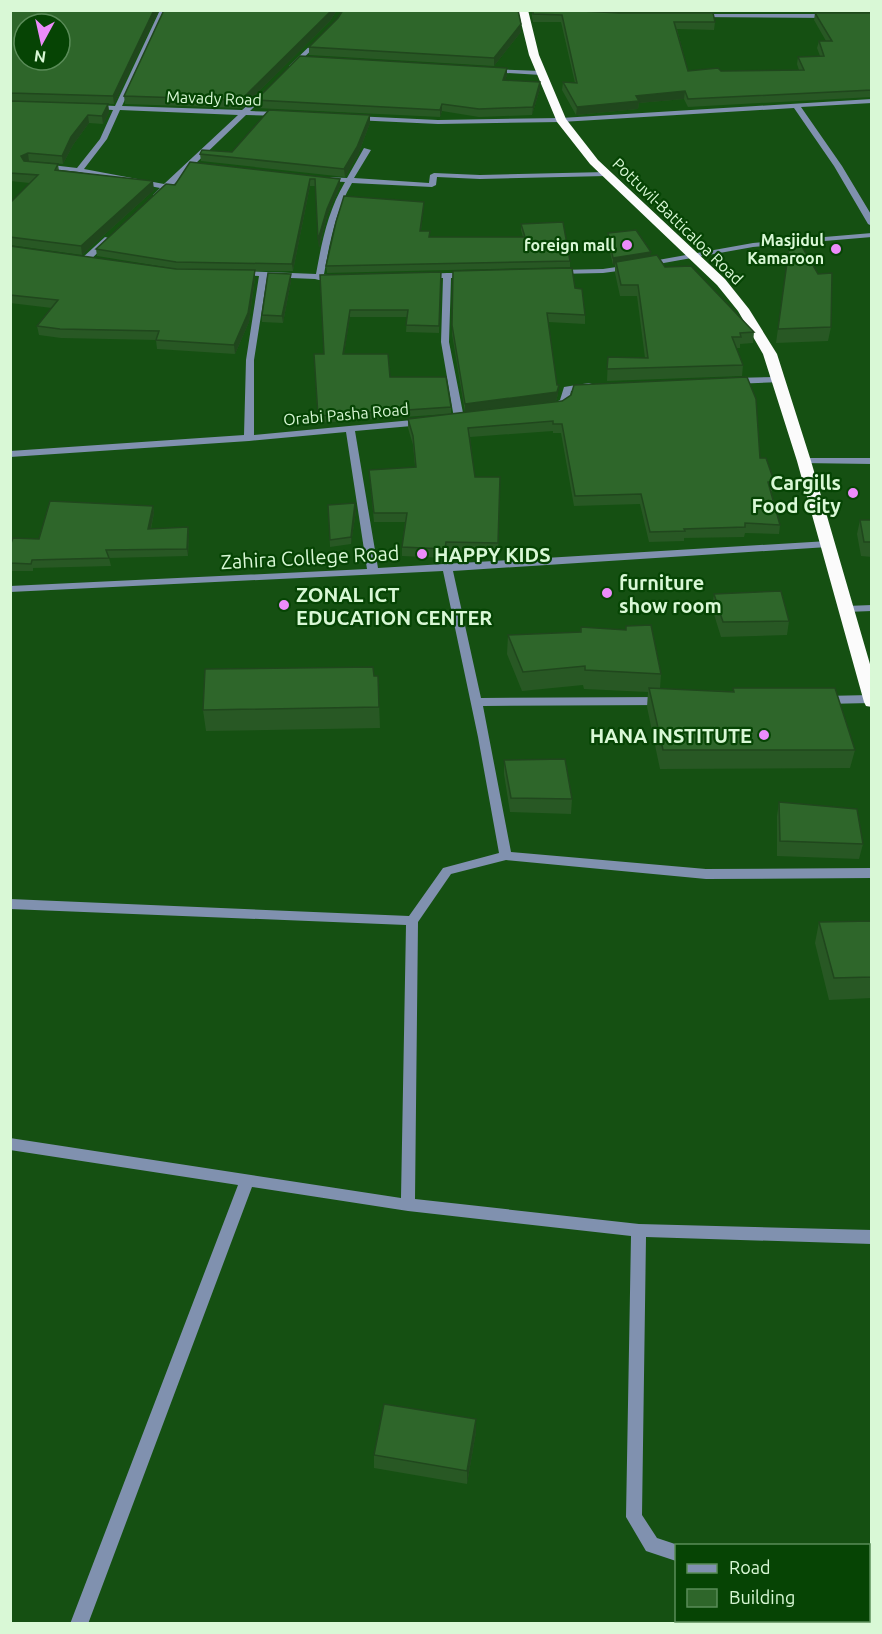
<svg xmlns="http://www.w3.org/2000/svg" width="882" height="1634" viewBox="0 0 882 1634" font-family="Ubuntu,sans-serif">
	<style>
		.lines { fill: none; stroke-linecap: round; stroke-linejoin: round }
		.street { fill: #8091af; fill-rule: evenodd }
		.highway { fill: #fbfbfb; fill-rule: evenodd }
		.wall { fill: #285824 }
		.shaded-wall { fill: #20471d }
		.building { fill: #2e662a; stroke: #20471d; stroke-width: 1.5; fill-rule: evenodd }
		.poi-dot { fill: #ec8cfa; stroke: #064404; stroke-width: 2 }
		.labels { text-anchor: middle; dominant-baseline: central; stroke-width: 4.5; stroke-linejoin: round; paint-order: stroke }
		.far-street-label { font-size: 16px; fill: #d9f8d6; stroke: #064404 }
		.far-poi-label { font-size: 16px; font-weight: bold; fill: #d9f8d6; stroke: #064404; text-anchor: end }
		.poi-label { font-size: 20px; font-weight: bold; fill: #d9f8d6; stroke: #064404; text-anchor: start }
		.street-label { font-size: 20px; fill: #d9f8d6; stroke: #064404 }
	</style>
	<rect width="100%" height="100%" fill="#155012"/>
	<g class="lines">
		<path class="street" d="M160,10H166L122,106L242,110L266,90L268,91V93L250,111L280,112H283V116L246,115L169,189L157,197L153,195L160,188L79,172L40,168L39,166L43,164L77,168L100,139L113,110L94,109L90,107L94,105L115,106ZM120,110L238,115L164,184L84,169L107,139Z
			M698,14H831L834,16L831,18L696,17L695,16Z
			M318,38L323,39L293,68H289V66Z
			M491,69L541,71L544,73L541,75L489,72V70Z
			M872,99V103L801,107L842,166L872,216V226L868,224L834,166L794,108L561,122L438,124L354,120L350,118L354,116L438,120L561,118Z
			M364,148L371,150L354,178L429,183L430,175L434,173L480,175L606,172L610,174L606,176L480,179L437,177L436,185L432,187L352,183C335,212 330,242 324,274L339,275V279L319,280L315,279L267,277L254,360V435L423,419L428,422L423,425L355,431L378,568L828,541L833,544L828,547L453,571L481,698L663,697L669,701L663,705L483,706L511,852L706,869L872,868V878L706,879L506,860L451,874L418,922L415,1199L639,1224L872,1230V1244L646,1237L642,1515L657,1538L681,1546H676V1561L646,1551L626,1517L631,1236L408,1211L252,1187L88,1624H70L238,1185L10,1150V1138L401,1198L406,925L10,909V899L409,916L443,868L499,853L478,737L443,571L10,592V586L367,569L346,432L249,441L10,457V451L244,435L246,360L259,276L240,275L236,273L240,271L316,274C322,241 328,211 345,182L326,181L322,179L326,177L347,178Z
			M872,233V237L753,247L647,266L643,264L647,262L753,243Z
			M105,237L112,239L87,263H81V259Z
			M630,265L634,267L633,269L603,273L557,274L553,272L557,270L603,269Z
			M447,273H468L472,275L468,277L451,278L449,342L464,418L459,421L454,418L441,342L443,278H425L421,276L425,274Z
			M779,377L783,380L782,382L733,384L728,381L733,378Z
			M589,383L592,384V388L571,391C569,403 565,407 553,409L548,406L560,400L564,387Z
			M804,458H872V464L801,463L799,461Z
			M872,605V611L846,612L841,609L846,606Z
			M871,695V703L824,704L818,700L824,696Z
			M868,1552H872V1570H868Z"/>
		<path class="highway" d="M518,10H528L539,55L566,119L598,160L725,279L749,309L777,354L811,461L872,671V707L866,706L864,702L797,461L763,354L738,311L717,285L590,164L557,122L529,55Z"/>
	</g>
	<path class="wall" d="M10,10H159L114,104L10,101Z
		M164,10H337L330,21L242,108L125,104L124,96Z
		M532,10L715,22L714,30L677,29L688,71H721L799,70L797,64L798,57L820,56L817,48L819,41H826L814,20L815,13H872V97L688,107L684,99L639,103L638,109L576,115L562,90L563,82L575,83L561,22H533L532,17Z
		M588,10H711V12H619Z
		M808,10H872V12H809Z
		M338,18L521,32L494,66L309,55V47Z
		M507,75L505,80L540,89L532,115L479,117L442,111L440,117L256,108V100Z
		M10,101L108,104L109,112L103,124L89,123L73,145L63,164L29,161H28L58,164L59,171L154,190L82,255L10,245V203L30,183L10,181Z
		M370,123L358,155L345,177L201,161L200,154L232,152Z
		M190,162L340,179V186L327,216L319,248L315,186H310L293,271H255V278L249,322L235,354L157,349L156,340L61,338L39,335L37,326L52,308L10,303V246L177,269L97,256L96,249L175,185Z
		M424,202L421,231H430V237H523L521,230V224L570,261V267L327,273L326,266Z
		M608,233L650,256L754,332L753,343L740,344V348H736L743,365L742,376L607,381L608,357L645,358L637,296H620L615,273V265H613L607,240Z
		M791,233L831,327L828,341L776,343Z
		M453,271L575,288L585,315V324L548,322L558,394L556,401L491,409L760,458L774,481L772,491H771L780,525L779,534L745,533L744,537L684,538V541L649,542L640,504L574,506L561,433H553V431L470,437L475,477H500L498,553L446,552L445,558L402,556V547L405,522H374L369,470L415,467L413,445L408,428V419L447,414L318,423L314,354H324L320,275L441,272L439,333L406,332L407,317H350L344,354L390,377L451,407V414L465,412L452,334Z
		M291,274V281L283,323L262,322V315Z
		M328,505L356,511L351,544L330,547Z
		M153,506L154,513L151,529L188,527L189,534L188,556L109,558L111,566L33,568V571H10V546L39,539Z
		M860,520H872V557L861,556L857,534Z
		M714,594L789,621L787,635L721,637L712,608Z
		M581,627L661,674L660,689L733,691V688L855,750L850,768L660,769L647,707L648,692L584,689L583,685L522,691L507,654L508,635L580,632Z
		M378,676L380,728L206,731L203,710Z
		M504,760L572,799L571,814L510,812L504,774Z
		M779,802L863,844L859,859L777,856V816Z
		M872,921V998L829,1000L815,943L819,922Z
		M476,1419V1432L467,1484L374,1468V1455Z"/>
	<path class="shaded-wall" d="M154,10H159L114,104L113,96Z
		M332,10H337L330,21L242,108L241,100Z
		M521,24V32L494,66V58Z
		M507,68V75L503,87V80Z
		M540,82V89L532,115L533,107Z
		M685,91L684,99L639,103L638,109L576,115L577,107L636,96Z
		M108,104L109,112L103,124L102,116Z
		M442,104V111L440,117V110Z
		M88,115L89,123L73,145L63,164L62,156L71,137Z
		M370,115V123L358,155L345,177L344,169Z
		M28,153L29,161L23,164L21,156Z
		M310,179V186L293,271L292,264Z
		M340,179V186L327,216L319,248L318,240L327,209Z
		M153,181L154,190L82,255L81,246Z
		M424,202V208L420,237V231Z
		M651,252L650,259L616,262L615,265H613V258Z
		M255,270V278L249,322L235,354L234,345Z
		M291,274V281L283,323L282,316Z
		M350,310V317L343,361V354Z
		M559,385L558,394L556,401L465,412V404Z
		M355,503L356,511L351,544V537Z
		M153,506L154,513L149,536L148,529Z
		M188,527L189,534L188,556L187,549Z
		M476,1419V1432L467,1484V1471Z"/>
	<path class="building" d="M10,10H154L113,96L10,93ZM24,24H60V60H24Z
		M164,10H332L241,100L124,96Z
		M343,10H518L521,24L494,58L309,47L338,18Z
		M533,10H563L619,13H713L715,22H674L688,71L718,68L721,71L804,70L798,57L824,56L819,41H832L815,13H872V90L688,99L685,91L636,96L639,101L577,107L563,82L577,83L562,15L533,14Z
		M300,56L507,68L503,80L540,82L533,107L479,109L442,104L440,110L256,100Z
		M10,101L108,104L102,116L88,115L71,137L62,156L28,153L21,156L24,161L58,164L55,170L153,181L81,246L10,237V203L38,175L10,173Z
		M269,110L370,115L357,147L344,169L200,154L202,150L232,152Z
		M190,162L340,179L327,209L318,240L315,179H310L292,264L176,262L96,249L166,184L175,185Z
		M344,196L424,202L420,231H430L429,237H525L521,224L563,222L570,261L326,266L336,222Z
		M636,230L651,252L613,258L608,233Z
		M791,233H794L818,274L832,273L831,327L778,329Z
		M10,246L176,269L255,270L248,313L234,345L156,340L159,331L60,329L37,326L58,300L10,295Z
		M657,255L665,267L691,266L754,332L740,333L741,337H732L743,365L607,369L608,357L648,358L638,285H621L616,262Z
		M572,268L575,288L582,289L585,315L547,313L557,385H559L557,392L465,404L452,325L453,271Z
		M441,272L439,326L406,325L408,310H350L343,354H388L390,377H446L451,407L318,416L314,354H324L320,275Z
		M268,273L291,274L282,316L262,315Z
		M747,377L756,399L760,458H766L774,481L768,482L780,525L745,523V527L684,529L685,531L650,532L641,494L575,496L562,424H553V421L468,428L475,477H500L498,543L446,542L445,549L402,547L407,513H374L369,470L416,467L413,436L408,419L562,401L571,395L574,385Z
		M50,501L153,506L148,529L188,527L187,549L106,550L109,558L32,560L31,564L10,563V546L13,538L39,539Z
		M355,503L351,537L330,540L328,505Z
		M860,520H872V542H864Z
		M781,591L789,621L723,622L714,594Z
		M651,625L661,674L585,670V666L523,672L508,635L581,632V627L626,630V626Z
		M373,667L374,676H378L379,707L203,710L205,669Z
		M649,688L734,692L733,688H835L855,750H663Z
		M565,759L572,799L511,798L504,760Z
		M779,802L857,809L863,844L780,841Z
		M872,921V977L834,978L819,922Z
		M384,1404L476,1419L467,1471L374,1455Z"/>
	<g class="poi-dot">
		<circle cx="627" cy="245" r="6"/>
		<circle cx="836" cy="249" r="6"/>
		<circle cx="853" cy="493" r="6"/>
		<circle cx="422" cy="554" r="6"/>
		<circle cx="607" cy="593" r="6"/>
		<circle cx="284" cy="605" r="6"/>
		<circle cx="764" cy="735" r="6"/>
	</g>
	<g class="labels">
		<g class="far-street-label">
			<text transform="translate(214 98) rotate(2)">Mavady Road</text>
			<text transform="translate(678 221) rotate(44)">Pottuvil-Batticaloa Road</text>
			<text transform="translate(346 414) rotate(-5)">Orabi Pasha Road</text>
		</g>
		<g class="far-poi-label">
			<text x="824" y="240">Masjidul<tspan x="824" dy="18">Kamaroon</tspan></text>
			<text x="615" y="245">foreign mall</text>
		</g>
		<g class="poi-label">
			<text x="841" y="482" text-anchor="end">Cargills<tspan x="841" dy="23">Food City</tspan></text>
			<text x="434" y="554">HAPPY KIDS</text>
			<text x="619" y="582">furniture<tspan x="619" dy="23">show room</tspan></text>
			<text x="296" y="594">ZONAL ICT<tspan x="296" dy="23">EDUCATION CENTER</tspan></text>
			<text x="752" y="735" text-anchor="end">HANA INSTITUTE</text>
		</g>
		<g class="street-label">
			<text transform="translate(310 557) rotate(-3)">Zahira College Road</text>
		</g>
	</g>
	<rect width="882" height="1634" fill="none" stroke="#d9f8d6" stroke-width="24"/>
	<rect x="675" y="1544" width="195" height="78" fill="#064404" stroke="#5a8c58" stroke-width="1.5"/>
	<rect x="687" y="1564" width="30" height="9" fill="#8091af" stroke="#5a8c58" stroke-width="1.5"/>
	<text x="729" y="1574" font-size="18" fill="#d9f8d6">Road</text>
	<rect x="687" y="1589" width="30" height="18" fill="#2e662a" stroke="#5a8c58" stroke-width="1.5"/>
	<text x="729" y="1604" font-size="18" fill="#d9f8d6">Building</text>
	<g transform="translate(42 42) rotate(188)"><circle r="28" fill="#064404" stroke="#5a8c58" stroke-width="1.5"/>
	<path d="M0-4.5L10 22L0 15L-10 22Z" fill="#ec8cfa"/>
	<text y="-9" font-size="16" font-weight="bold" text-anchor="middle" fill="#d9f8d6">N</text>
	</g>
</svg>
